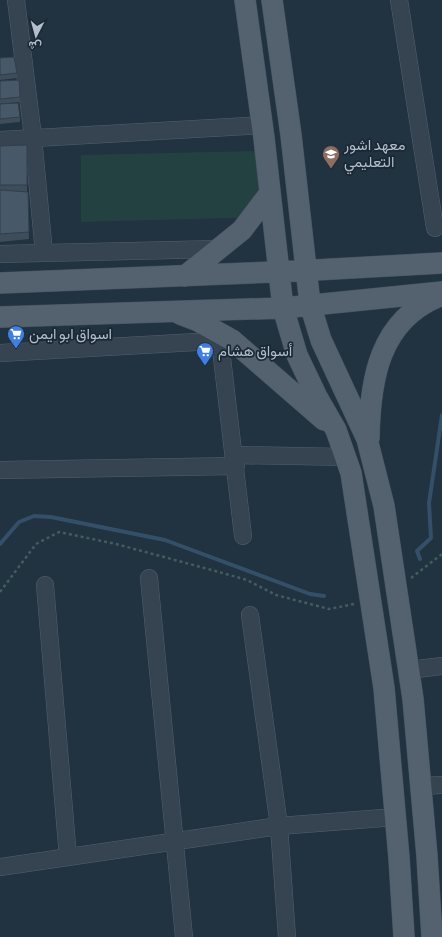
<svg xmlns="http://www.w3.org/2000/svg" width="442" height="937" viewBox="0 0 442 937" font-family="'Alegreya Sans',Vazirmatn,sans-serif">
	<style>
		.green { fill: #244141 }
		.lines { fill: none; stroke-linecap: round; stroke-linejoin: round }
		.stream { stroke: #345069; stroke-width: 4 }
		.minor-casing { stroke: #54616e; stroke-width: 18 }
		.major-casing { stroke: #424f5c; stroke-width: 22 }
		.path { stroke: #425d5d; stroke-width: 2.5; stroke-dasharray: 3 3; stroke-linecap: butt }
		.minor { stroke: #364350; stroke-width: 17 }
		.major { stroke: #546270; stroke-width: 21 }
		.wall { fill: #3d4d5a }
		.building { fill: #475969; stroke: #323e4a }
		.labels { text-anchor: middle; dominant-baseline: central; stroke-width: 3.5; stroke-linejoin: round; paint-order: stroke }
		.poi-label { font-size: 15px; fill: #b2becb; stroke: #1b2835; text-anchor: start }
	</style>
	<rect width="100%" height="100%" fill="#213240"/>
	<path class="green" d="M261,151L268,217L81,222V155Z"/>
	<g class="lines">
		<path class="stream" d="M0,544L19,522L34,516L51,517L165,540L310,594L324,596
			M420,559L417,551L431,538L429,503L442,415"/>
		<g class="minor-casing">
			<path id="minor" d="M16,0L33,137L44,253
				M399,0L435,228
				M0,140L263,125
				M0,254L218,249
				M220,341L243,536
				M0,353L232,340
				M234,455L346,457
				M0,470L236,466
				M149,578L184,937
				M45,585L68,857
				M250,615L279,826L287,937
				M409,670L442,666
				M420,786L442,785
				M0,867L279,826L396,817"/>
		</g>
		<g class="major-casing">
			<path id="major" d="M245,0L264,138L283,308L297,355L317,397L336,430L351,473L384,688L399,858L404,937
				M272,0L291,135L310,304L321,340L367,439L384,506L413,699L427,856L432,937
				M185,276L242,230L270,193
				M0,283L297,271L442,263
				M180,314L198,321L232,340L324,420
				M0,317L283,308L442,292
				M369,438C370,380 379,320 440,296"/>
		</g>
		<path class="path" d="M411,578L442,554
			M0,592L36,544L59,532L116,544L219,572L247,580L276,595L329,609L354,604"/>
		<use href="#minor" class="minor"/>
		<use href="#major" class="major"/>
	</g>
	<path class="wall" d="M0,58L17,73V78L0,80Z
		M0,81L20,97V102L0,104Z
		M0,104L20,117V122L0,124Z
		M27,145V192H28L29,239L0,242V146Z"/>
	<path class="building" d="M14,57L17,73L0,75V58Z
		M19,80L20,97L0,99V81Z
		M18,103L20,117L0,119V104Z
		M27,145V185H0V146Z
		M0,190L28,192L29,232L0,234Z"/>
	<defs>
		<g id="school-pin" transform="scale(0.9)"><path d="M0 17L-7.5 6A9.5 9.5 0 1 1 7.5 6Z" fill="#8d6e63" stroke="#1b2835"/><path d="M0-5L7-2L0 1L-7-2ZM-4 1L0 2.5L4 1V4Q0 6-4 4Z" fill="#fff"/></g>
		<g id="supermarket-pin" transform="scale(0.9)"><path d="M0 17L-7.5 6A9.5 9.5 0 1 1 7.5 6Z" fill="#3f7fe0" stroke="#1b2835"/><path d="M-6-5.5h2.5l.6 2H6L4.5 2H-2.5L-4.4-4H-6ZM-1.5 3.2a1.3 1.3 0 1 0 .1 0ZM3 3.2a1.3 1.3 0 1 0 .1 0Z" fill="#fff"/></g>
	</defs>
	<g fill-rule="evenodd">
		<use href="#school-pin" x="331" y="154"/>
		<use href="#supermarket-pin" x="16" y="334"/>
		<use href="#supermarket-pin" x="205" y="351"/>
	</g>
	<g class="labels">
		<g class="poi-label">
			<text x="344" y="145">معهد اشور<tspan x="344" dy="17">التعليمي</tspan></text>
			<text x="29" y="334">اسواق ابو ايمن</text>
			<text x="218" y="351">أسواق هشام</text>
		</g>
	</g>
	<g transform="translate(36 36) rotate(186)" stroke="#1b2835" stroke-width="3" paint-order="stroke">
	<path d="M0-3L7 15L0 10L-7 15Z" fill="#b2becb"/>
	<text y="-6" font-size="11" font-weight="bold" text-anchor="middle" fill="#b2becb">ش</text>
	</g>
</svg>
